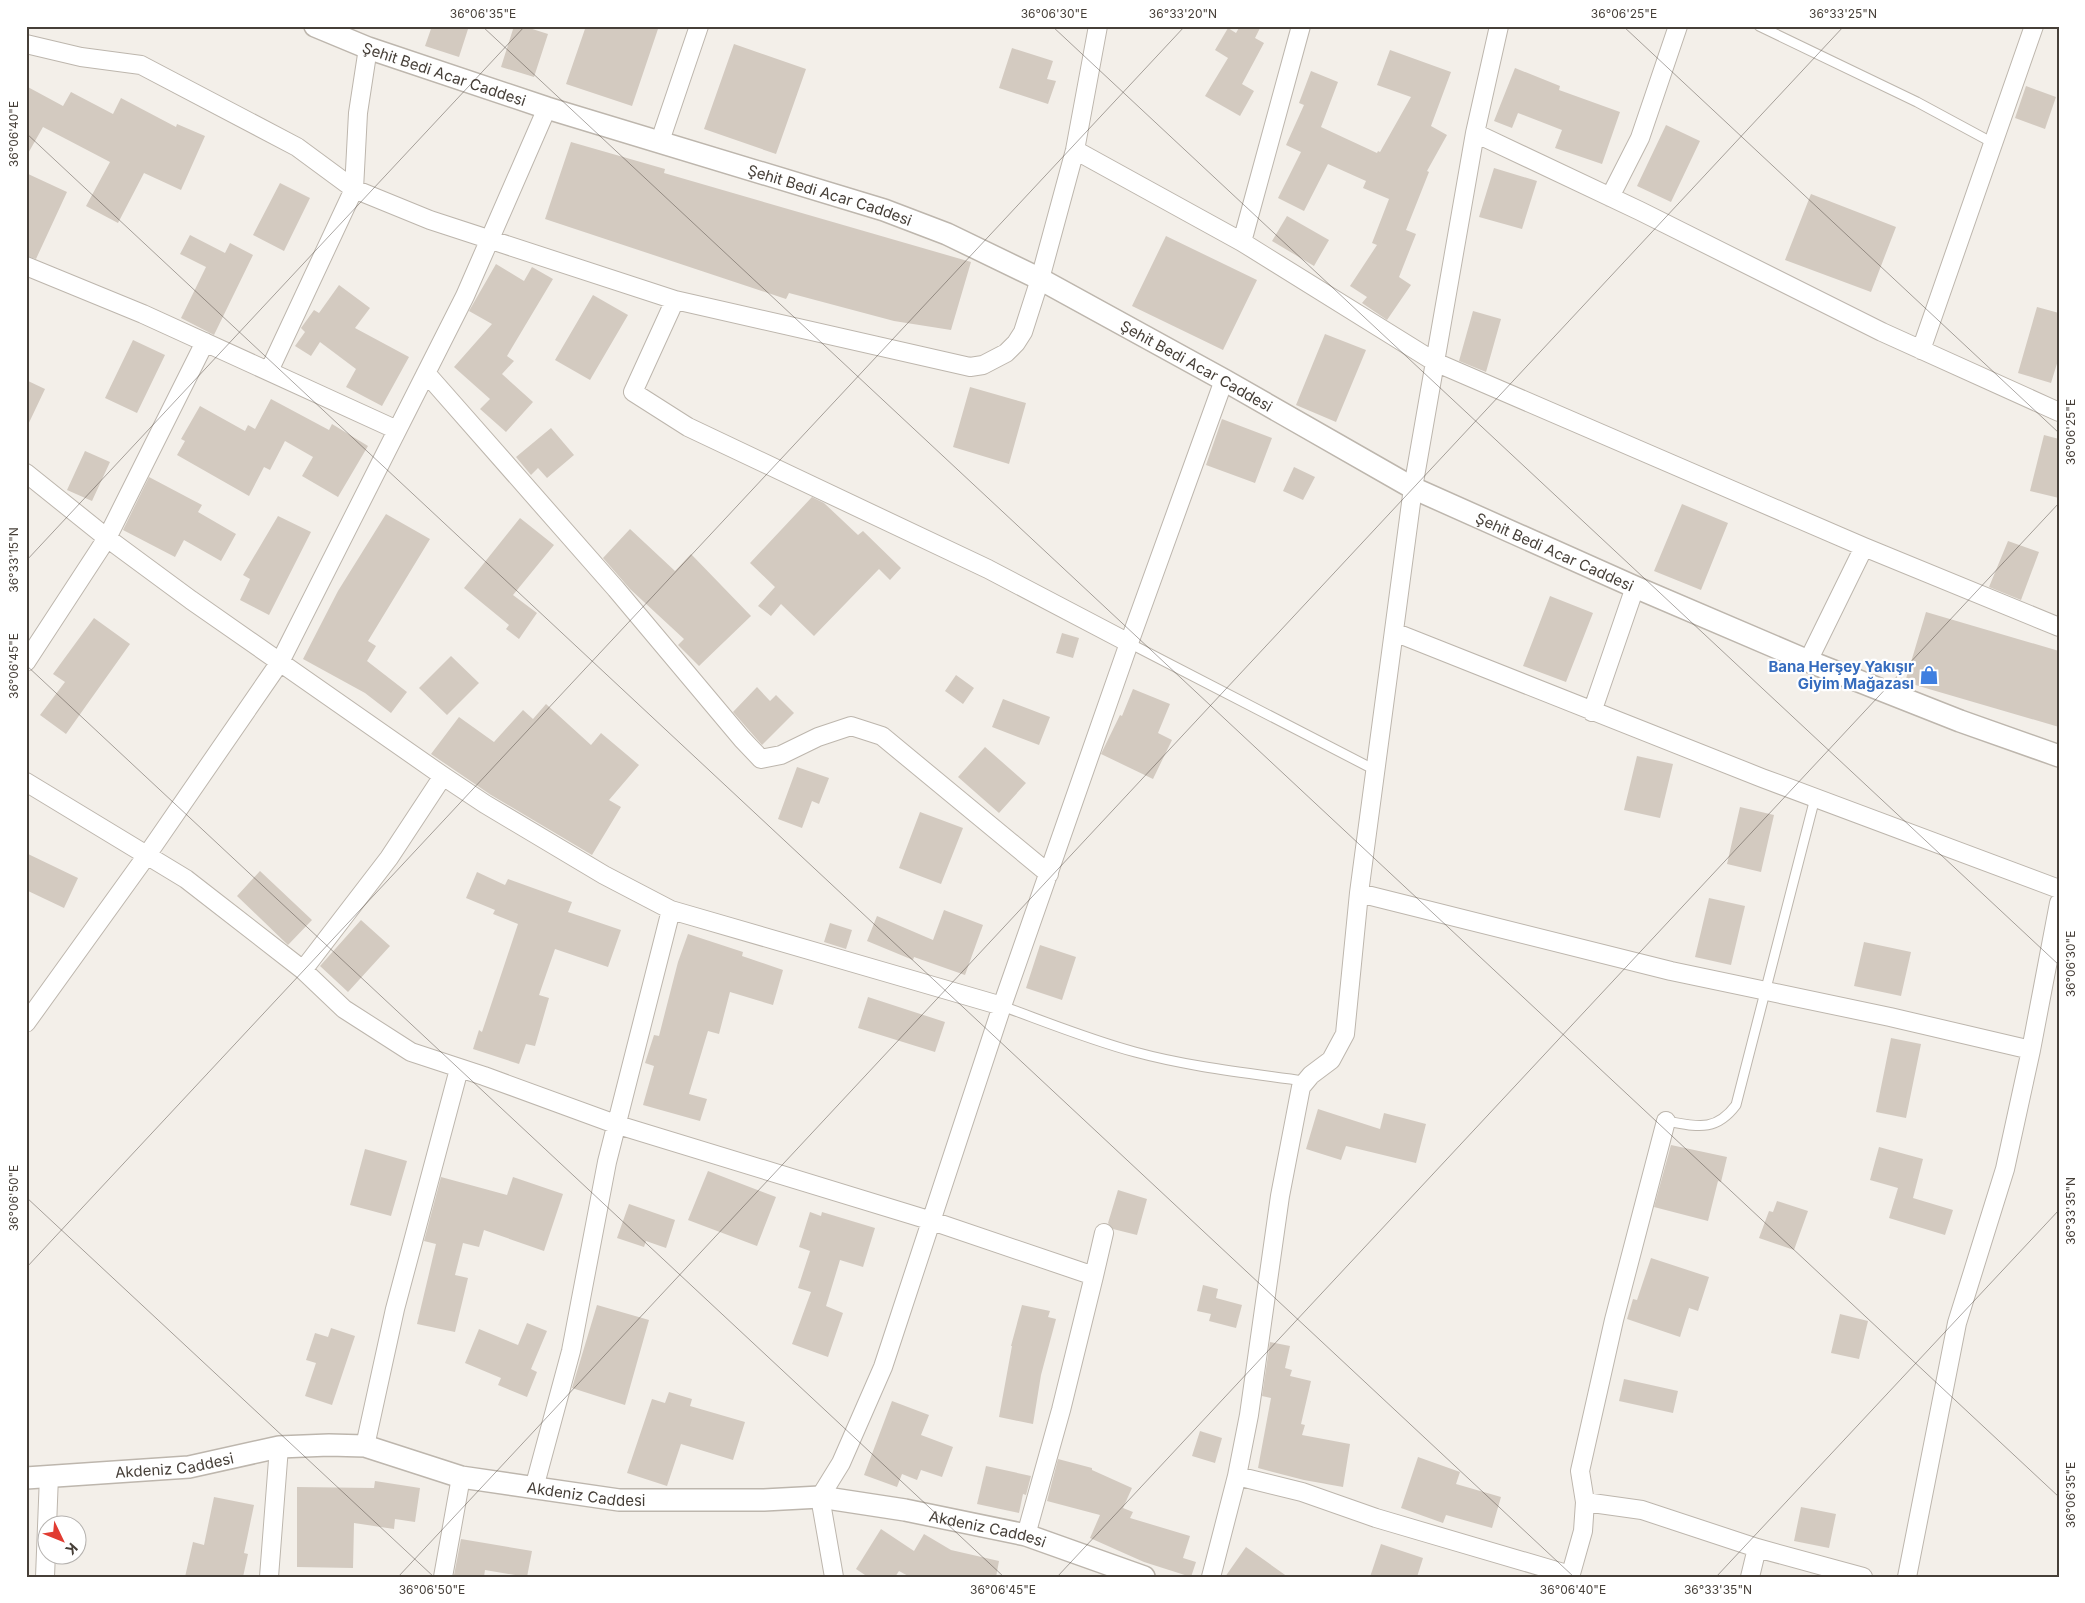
<svg xmlns="http://www.w3.org/2000/svg" width="2085" height="1603" viewBox="0 0 2085 1603" font-family="Inter,sans-serif">
	<style>
		.building { fill: #d3cac0 }
		.lines { fill: none; stroke-linecap: round; stroke-linejoin: round }
		.service-casing { stroke: #bdb6ad; stroke-width: 11 }
		.minor-casing { stroke: #bdb6ad; stroke-width: 20 }
		.tertiary-casing { stroke: #bdb6ad; stroke-width: 24 }
		.service { stroke: #fff; stroke-width: 9 }
		.minor { stroke: #fff; stroke-width: 18 }
		.tertiary { stroke: #fff; stroke-width: 21 }
		.ticks { fill: none; stroke: #463f38; stroke-width: 1; stroke-opacity: 0.45 }
		.labels { text-anchor: middle; dominant-baseline: central; stroke-width: 4.5; stroke-linejoin: round; paint-order: stroke }
		.street-label { font-size: 15px; fill: #463f38; stroke: #fff }
		.shop-label { font-size: 15px; font-weight: bold; fill: #366cbe; stroke: #fff; text-anchor: end }
		.neatline { fill: none; stroke: #463f38; stroke-width: 2 }
		.ticks-label { font-size: 12px; text-anchor: middle; fill: #463f38 }
	</style>
	<rect width="100%" height="100%" fill="#f3efe9"/>
	<path class="building" d="M432,26H469L459,57L425,46Z
		M514,26H523L548,34L534,77L501,67Z
		M586,26H659L632,106L566,84Z
		M1240,26H1261L1255,38L1264,43L1242,84L1254,91L1240,116L1205,96L1228,58L1215,50L1228,28L1236,33Z
		M734,44L806,69L776,154L704,129Z
		M1012,48L1053,61L1047,79L1056,81L1048,104L999,88Z
		M1390,50L1451,72L1431,126L1447,135L1427,171L1429,172L1406,230L1416,234L1399,277L1411,285L1387,320L1362,303L1367,297L1350,286L1377,245L1372,243L1389,199L1363,188L1366,181L1328,164L1304,211L1278,198L1301,152L1286,145L1304,105L1299,103L1311,71L1338,82L1321,127L1377,153L1378,151L1380,152L1411,97L1377,85Z
		M1515,68L1560,86L1559,90L1620,112L1602,164L1555,148L1562,130L1518,113L1512,128L1494,121Z
		M26,86L63,106L71,92L113,114L121,98L176,127L177,124L205,136L181,190L144,173L118,223L86,206L110,162L43,127L26,157Z
		M2026,86L2056,97L2045,129L2015,118Z
		M1666,125L1700,141L1671,202L1637,186Z
		M571,142L665,169L664,173L971,262L951,330L894,321L789,293L786,299L545,219Z
		M1494,168L1537,181L1522,229L1479,217Z
		M26,173L67,192L36,259L26,256Z
		M280,183L310,198L284,251L253,235Z
		M1811,194L1896,227L1871,292L1785,260Z
		M1287,216L1329,240L1314,266L1272,241Z
		M190,235L225,253L230,243L253,255L214,335L181,318L206,267L180,254Z
		M1166,236L1257,280L1223,350L1132,306Z
		M496,264L524,281L532,267L553,279L507,356L514,361L502,374L533,402L506,432L480,409L490,399L454,367L492,324L469,311Z
		M339,285L370,308L355,328L409,357L382,406L346,387L356,369L320,342L311,356L295,346L305,332L301,328L314,310L319,313Z
		M593,295L628,315L590,380L555,360Z
		M2037,307L2059,313V357L2051,383L2018,373Z
		M1473,311L1501,319L1486,372L1459,361Z
		M1325,334L1366,350L1336,422L1296,405Z
		M133,340L165,355L137,413L105,398Z
		M26,380L45,389L26,429Z
		M970,387L1026,403L1009,464L953,447Z
		M271,399L329,430L332,424L368,446L338,497L302,476L313,457L285,441L270,470L264,467L249,496L177,455L185,441L181,439L200,406L245,431L248,425L255,429Z
		M1222,419L1272,438L1255,483L1206,465Z
		M551,428L574,455L547,478L538,468L531,475L516,457Z
		M2044,435L2059,439V498L2030,491Z
		M85,451L110,462L92,501L67,490Z
		M1294,467L1315,477L1303,500L1283,491Z
		M149,477L202,505L198,512L236,534L221,561L184,540L175,557L123,530Z
		M812,497L824,503L858,535L863,531L901,568L890,580L879,569L814,636L781,604L771,616L758,606L775,587L750,563Z
		M1682,504L1728,523L1701,590L1654,571Z
		M386,514L430,539L368,641L376,646L367,661L407,692L391,713L365,693L303,659L338,591Z
		M278,516L311,532L269,615L240,600L250,579L243,575Z
		M520,518L554,545L513,595L537,613L519,639L506,629L509,625L464,588Z
		M630,529L675,571L691,554L751,616L699,666L678,645L684,639L630,589L603,558Z
		M2008,541L2039,552L2021,600L1989,587Z
		M1550,596L1593,613L1566,682L1523,666Z
		M1926,612L2059,651V727L1905,682Z
		M94,618L130,644L66,734L40,715L65,682L53,674Z
		M1062,633L1079,638L1073,658L1056,653Z
		M451,656L479,683L447,715L419,688Z
		M956,675L974,688L963,704L945,691Z
		M757,687L770,701L776,695L794,713L762,745L733,712Z
		M1133,689L1170,704L1158,733L1172,740L1153,779L1101,754L1120,715L1122,716Z
		M1003,699L1050,717L1039,745L992,727Z
		M546,704L591,745L601,733L639,765L609,800L621,807L592,855L491,795L431,754L459,717L494,742L523,710L533,719Z
		M985,747L1026,783L999,813L958,777Z
		M1637,756L1673,764L1660,818L1624,810Z
		M797,767L829,778L819,804L812,801L802,828L778,819Z
		M1740,807L1774,815L1761,872L1727,864Z
		M920,812L963,828L941,884L899,868Z
		M26,853L78,878L64,908L26,890Z
		M260,871L312,920L288,945L237,896Z
		M477,872L505,885L508,879L572,902L568,912L621,930L608,967L555,949L539,995L549,998L535,1046L526,1044L519,1064L473,1049L479,1030L482,1032L518,924L493,914L495,910L466,898Z
		M1709,898L1745,906L1731,965L1695,957Z
		M944,910L983,925L965,975L914,957L913,960L867,941L877,916L933,940Z
		M361,920L390,946L348,992L320,966Z
		M830,923L852,930L846,949L824,942Z
		M688,934L743,952L742,956L783,970L773,1005L730,992L719,1034L708,1031L689,1094L707,1099L700,1121L643,1105L654,1066L645,1063L654,1035L659,1036L678,962Z
		M1864,942L1911,952L1901,996L1854,986Z
		M1040,945L1076,957L1062,1000L1026,988Z
		M868,997L945,1022L935,1052L858,1028Z
		M1891,1038L1921,1044L1906,1118L1876,1112Z
		M1318,1109L1380,1129L1384,1113L1426,1124L1416,1163L1346,1146L1341,1160L1306,1149Z
		M1671,1145L1727,1157L1721,1182L1718,1181L1708,1221L1654,1207Z
		M1879,1147L1923,1159L1913,1198L1953,1210L1945,1235L1889,1218L1898,1188L1870,1180Z
		M365,1149L407,1161L391,1216L350,1205Z
		M708,1171L776,1197L757,1246L688,1220Z
		M441,1177L507,1195L513,1177L563,1194L544,1251L484,1230L479,1247L463,1243L455,1275L468,1278L455,1332L417,1324L436,1244L424,1241Z
		M1118,1190L1147,1199L1137,1235L1113,1229L1108,1223Z
		M1777,1201L1808,1211L1794,1250L1759,1238L1769,1211L1773,1212Z
		M629,1204L675,1220L666,1248L646,1241L644,1247L617,1238Z
		M810,1212L821,1216L822,1212L875,1228L863,1267L840,1260L826,1306L843,1313L828,1357L792,1344L811,1292L798,1288L810,1251L799,1247Z
		M1651,1258L1709,1277L1698,1311L1689,1308L1680,1337L1627,1319L1633,1299L1637,1300Z
		M1203,1285L1218,1289L1216,1298L1242,1305L1236,1328L1209,1321L1211,1314L1197,1311Z
		M597,1305L649,1320L625,1405L572,1388Z
		M1022,1305L1050,1311L1048,1317L1056,1319L1041,1375L1033,1424L999,1417L1012,1346H1011Z
		M1840,1314L1868,1321L1859,1359L1831,1353Z
		M527,1323L547,1331L531,1369L537,1372L527,1397L498,1385L501,1378L465,1363L479,1329L518,1345Z
		M331,1328L355,1336L332,1405L305,1396L316,1363L306,1360L315,1333L328,1337Z
		M1270,1342L1290,1346L1285,1368L1292,1370L1290,1376L1311,1381L1301,1424L1305,1425L1302,1435L1350,1444L1343,1487L1304,1480L1258,1468L1271,1398L1262,1396Z
		M1624,1379L1678,1391L1673,1413L1619,1401Z
		M669,1392L692,1399L690,1406L745,1422L733,1460L681,1444L667,1486L627,1473L652,1399L665,1403Z
		M892,1401L929,1415L921,1435L953,1447L942,1477L921,1470L917,1480L902,1474L897,1487L864,1475Z
		M1200,1431L1222,1438L1215,1463L1192,1456Z
		M1418,1457L1460,1472L1456,1484L1501,1497L1492,1528L1446,1515L1443,1523L1401,1508Z
		M1058,1459L1092,1468V1470L1132,1488L1123,1508L1133,1512L1130,1518L1190,1536L1183,1558L1196,1562L1191,1577L1144,1562L1090,1538L1100,1515L1047,1501Z
		M986,1466L1031,1476L1026,1495L1023,1494L1019,1513L977,1504Z
		M375,1481L420,1488L415,1522L395,1519L394,1529L354,1523L353,1568L297,1567V1487L374,1488Z
		M214,1497L254,1505L244,1553L248,1554L243,1577H185L193,1542L204,1545Z
		M1801,1507L1836,1514L1829,1548L1794,1541Z
		M881,1529L914,1551L924,1534L951,1550L999,1561L996,1577H910L899,1571L895,1577H868L856,1569Z
		M461,1539L532,1551L527,1577L485,1570L484,1577L454,1575Z
		M1381,1544L1423,1558L1417,1577H1370Z
		M1246,1547L1288,1577H1225Z"/>
	<g class="lines">
		<g class="service-casing">
			<path id="service" d="M1759,26L1917,102L1993,143
				M1129,643L1375,770
				M1002,1006C1046,1022 1090,1040 1135,1052C1190,1067 1248,1073 1304,1081
				M1666,1121C1696,1126 1715,1133 1736,1105L1815,798"/>
		</g>
		<g class="minor-casing">
			<path id="minor" d="M26,44L81,57L141,65L297,147L354,189L430,220L675,300L970,367L983,365L1006,353L1016,343L1023,332L1040,279L1075,150L1098,26
				M1475,133L1640,211L1882,332L2059,412
				M660,141L699,26
				M1075,150L1242,242L1435,362L1864,547L2059,627
				M1610,197L1640,138L1678,26
				M1242,242L1301,26
				M26,266L143,314L397,430
				M675,300L633,392L688,427L988,569L1129,643
				M1921,350L2034,26
				M269,371L354,189L358,113L368,48
				M426,373L616,589L742,739L761,759L781,755L818,737L851,726L882,736L1049,874
				M26,473L107,538L191,600L443,776L485,804L604,875L671,910L1002,1006
				M1394,632L1762,778L2059,889
				M1808,661L1864,547
				M26,662L107,538L205,342
				M1592,712L1635,587
				M26,782L186,879L303,970L344,1009L411,1052L484,1076L618,1125L932,1221L1094,1276L1061,1410L1026,1535
				M1359,893L1671,971L1890,1017L2031,1050
				M303,970L389,858L443,776
				M26,1023L147,855L280,662L465,296L547,108
				M1094,1276L1104,1233
				M365,1446L395,1309L459,1069
				M1237,1476L1302,1492L1376,1518L1570,1575
				M534,1488L571,1351L607,1162L671,910
				M1585,1502L1642,1510L1757,1548L1863,1577
				M45,1577L49,1476
				M269,1577L279,1447
				M443,1577L461,1477
				M834,1577L820,1497L841,1463L883,1367L1002,1006L1129,643L1224,380
				M1211,1577L1237,1476L1249,1415L1280,1196L1301,1087L1311,1075L1331,1060L1345,1034L1359,893L1413,488L1475,133L1499,26
				M1570,1577L1583,1531L1585,1502L1580,1471L1614,1320L1666,1121
				M1750,1577L1757,1548
				M1907,1577L1957,1323L2005,1169L2031,1050L2059,903"/>
		</g>
		<g class="tertiary-casing">
			<g id="tertiary">
				<path id="s1" d="M315,26L368,48L547,108L884,210L947,234L1040,279L1224,380L1413,488L1635,587L1808,661L1960,721L2059,756"/>
				<path id="s2" d="M26,1478L189,1467L279,1447L329,1445L365,1446L461,1477L619,1500H764L820,1497L905,1510L1026,1535L1144,1577"/>
			</g>
		</g>
		<use href="#service" class="service"/>
		<use href="#minor" class="minor"/>
		<use href="#tertiary" class="tertiary"/>
	</g>
	<path class="ticks" d="M482,26L2059,1497M1052,26L2059,965M1623,26L2059,433M26,133L1574,1577M26,561L525,26M26,665L1004,1577M26,1197L434,1577M26,1268L1185,26M398,1577L1844,26M1057,1577L2059,503M1716,1577L2059,1210"/>
	<defs>
		<g id="shop-bare" transform="scale(1.5)"><path d="M-5-2.5h2.3a2.7 3.5 0 0 1 5.4 0H5L5.5 6h-11ZM-1.5-2.5h3a1.5 2.3 0 0 0-3 0Z" fill="#3f7fe0" stroke="#fff" stroke-width="2.5" paint-order="stroke"/></g>
	</defs>
	<g fill-rule="evenodd">
		<use href="#shop-bare" x="1929" y="675"/>
	</g>
	<g class="labels">
		<g class="street-label">
			<text stroke="none"><textPath href="#s1" startOffset="138">Şehit Bedi Acar Caddesi</textPath></text>
			<text stroke="none"><textPath href="#s1" startOffset="542">Şehit Bedi Acar Caddesi</textPath></text>
			<text stroke="none"><textPath href="#s1" startOffset="948">Şehit Bedi Acar Caddesi</textPath></text>
			<text stroke="none"><textPath href="#s1" startOffset="1352">Şehit Bedi Acar Caddesi</textPath></text>
			<text stroke="none"><textPath href="#s2" startOffset="149">Akdeniz Caddesi</textPath></text>
			<text stroke="none"><textPath href="#s2" startOffset="569">Akdeniz Caddesi</textPath></text>
			<text stroke="none"><textPath href="#s2" startOffset="974">Akdeniz Caddesi</textPath></text>
		</g>
		<g class="shop-label">
			<text x="1914" y="666">Bana Herşey Yakışır<tspan x="1914" dy="17">Giyim Mağazası</tspan></text>
		</g>
	</g>
	<rect width="2085" height="1603" fill="none" stroke="#ffffff" stroke-width="55"/>
	<g transform="translate(62 1540) rotate(133)"><circle r="24" fill="#ffffff" stroke="#b5b2af"/>
	<path d="M0-4L9 19L0 12L-9 19Z" fill="#e13c32"/>
	<text y="-8" font-size="14" font-weight="bold" text-anchor="middle" fill="#463f38">K</text>
	</g>
	<rect x="28" y="28" width="2030" height="1548" class="neatline"/>
	<g class="ticks-label">
		<text x="483" y="18">36°06'35"E</text>
		<text x="1054" y="18">36°06'30"E</text>
		<text x="1183" y="18">36°33'20"N</text>
		<text x="1624" y="18">36°06'25"E</text>
		<text x="1843" y="18">36°33'25"N</text>
		<text transform="translate(14 134) rotate(-90)" y="4">36°06'40"E</text>
		<text transform="translate(2071 432) rotate(-90)" y="4">36°06'25"E</text>
		<text transform="translate(14 560) rotate(-90)" y="4">36°33'15"N</text>
		<text transform="translate(14 666) rotate(-90)" y="4">36°06'45"E</text>
		<text transform="translate(2071 964) rotate(-90)" y="4">36°06'30"E</text>
		<text transform="translate(14 1198) rotate(-90)" y="4">36°06'50"E</text>
		<text transform="translate(2071 1211) rotate(-90)" y="4">36°33'35"N</text>
		<text transform="translate(2071 1495) rotate(-90)" y="4">36°06'35"E</text>
		<text x="432" y="1594">36°06'50"E</text>
		<text x="1003" y="1594">36°06'45"E</text>
		<text x="1573" y="1594">36°06'40"E</text>
		<text x="1718" y="1594">36°33'35"N</text>
	</g>
</svg>
